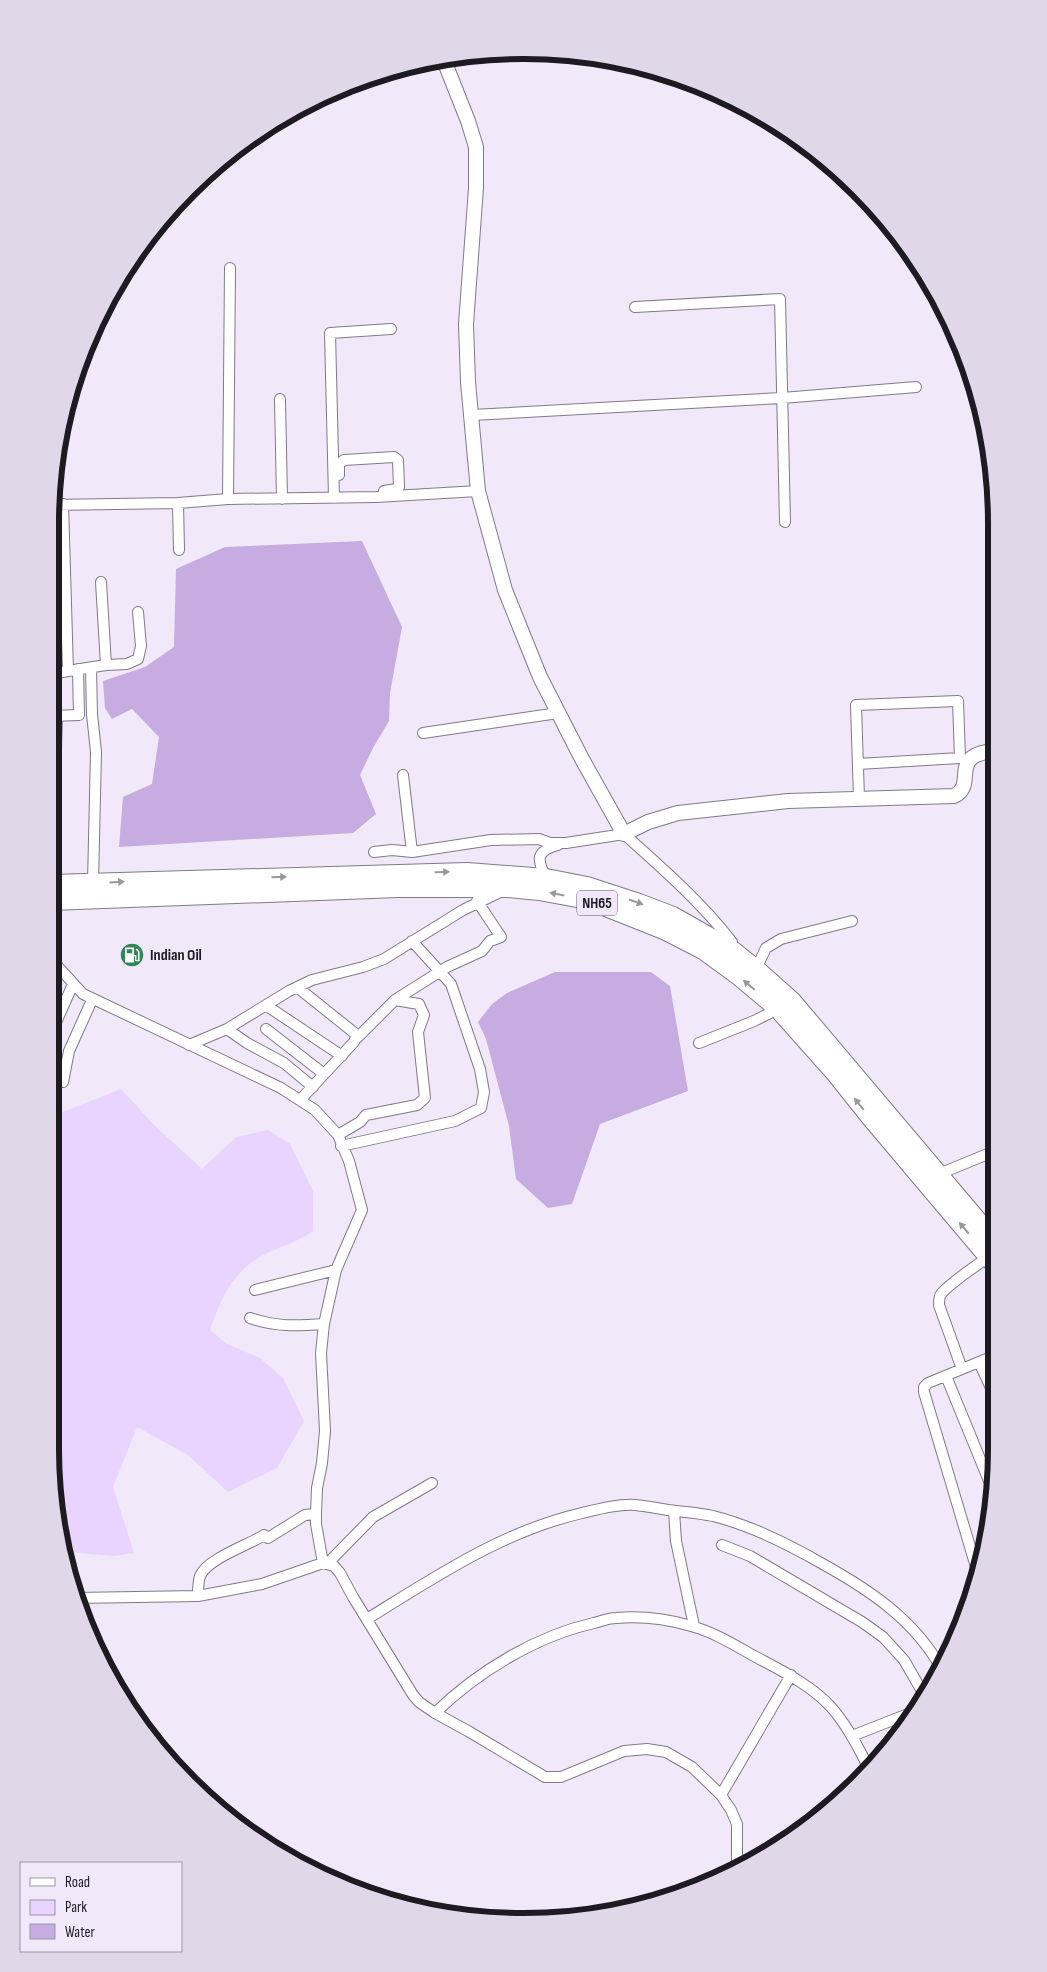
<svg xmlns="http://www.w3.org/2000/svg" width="1047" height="1972" viewBox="0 0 1047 1972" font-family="'Sofia Sans Condensed',sans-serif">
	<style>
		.green { fill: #e8d4ff }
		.water { fill: #c6ace1 }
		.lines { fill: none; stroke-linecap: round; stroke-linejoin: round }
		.street-casing { stroke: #817989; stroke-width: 12 }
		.secondary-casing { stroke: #817989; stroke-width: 16 }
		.highway-casing { stroke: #817989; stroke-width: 20 }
		.street { stroke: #fff; stroke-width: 10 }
		.secondary { stroke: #fff; stroke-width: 14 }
		.highway { stroke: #fff; stroke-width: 18 }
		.oneway { fill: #99989b }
		.labels { text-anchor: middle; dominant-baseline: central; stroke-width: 5; stroke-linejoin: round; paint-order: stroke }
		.shield { fill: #f1e8fa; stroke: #5d5862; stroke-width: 1 }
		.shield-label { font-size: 15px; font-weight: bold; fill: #1d1a21 }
		.poi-label { font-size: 16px; font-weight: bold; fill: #1d1a21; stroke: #f1e8fa; text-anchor: start }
		.rim { fill: none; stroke: #1d1a21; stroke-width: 6 }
	</style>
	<rect width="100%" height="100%" fill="#f1e8fa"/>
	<path class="green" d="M121,1089L155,1126L202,1169L236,1137L268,1130L290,1144L313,1191V1231C298,1242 282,1246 265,1254C233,1270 221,1298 210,1330L227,1344L260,1358L283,1378L304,1421L277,1468L228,1492L188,1455L137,1427L113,1487L134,1553L114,1556L67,1552L50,1448V1117Z"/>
	<path class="water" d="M362,541L402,627L390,693L389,721L373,748L360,775L376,814L353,833L119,847L123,797L152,784L159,737L132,709L112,719L105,708L103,681L145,667L174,647L176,569L225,547Z
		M555,972H651L670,986L688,1091L600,1124L572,1204L548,1208L516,1179L509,1126L486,1039L478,1022L492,1004L507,993Z"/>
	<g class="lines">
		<g class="street-casing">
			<path id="street" d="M635,307L780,299L785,522
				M280,399L282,499
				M472,415L782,398L916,387
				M339,475V464L344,460L394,457L398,460L399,487L397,489L384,491
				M334,498L330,333L391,329
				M228,499L230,268
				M178,503L179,550
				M51,505L178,503L228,499L376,497L478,491
				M51,624L66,623
				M106,665L127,664L138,659L141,646L138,612
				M91,668L92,714L96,752L93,883
				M68,671L106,665L101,582
				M51,674L68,671L63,504
				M51,716L79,715L78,669
				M423,733L558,713
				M56,749L57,715
				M858,764L960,758L958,701L856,705L859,799
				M403,775L412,852
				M374,852L392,850L412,852L491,840L539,839L550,843H566L624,834C662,868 701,902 732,942L731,949
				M546,878C537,860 535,851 558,845
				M51,959L83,994L281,1088L315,1110L338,1135L349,1161L362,1210L336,1270L324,1324L321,1353L325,1431L322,1463L317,1488L316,1514V1524L323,1563
				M756,969L766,948L781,939L852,921
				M297,987L357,1035L354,1042L301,1099
				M267,1006L342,1056
				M227,1029L247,1043L284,1063L313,1087
				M266,1029L324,1074
				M50,1036L73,984
				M357,1038L395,1000L447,967L482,951L490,941L501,937L477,901
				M699,1043L754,1021L778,1009
				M189,1045L227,1029L289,991L312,980L363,967L384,959L463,910L500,892
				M63,1082L69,1051L92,1000
				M338,1135L360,1122L366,1115L417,1105L425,1098L418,1032L424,1015L419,1004L395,1000
				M341,1146L455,1121L481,1108L484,1092L480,1069L451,984L412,941
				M939,1174L995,1151
				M255,1290L336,1270
				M250,1318C276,1327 296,1326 324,1324
				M979,1362L996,1399
				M962,1369L939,1305C939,1301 939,1297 941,1294C951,1282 975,1267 988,1257
				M946,1376L994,1493
				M674,1511L676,1541L694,1626
				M722,1545L750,1556L862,1622L883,1637L904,1660L923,1693
				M328,1563L373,1517L432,1483
				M979,1577L924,1392V1387L928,1383L996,1355
				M198,1596C198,1589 198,1582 200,1576C208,1558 249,1545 264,1535L268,1538L305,1515L316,1514
				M75,1598L198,1596L262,1584L323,1563L334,1566L340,1573L353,1597L413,1695L419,1702L435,1713C477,1672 536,1636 594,1623C601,1621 609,1618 616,1618C641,1616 667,1619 691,1626C714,1632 736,1646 756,1657C782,1671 811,1685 831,1707C847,1725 859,1748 869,1769
				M367,1619C435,1577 503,1531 582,1513C599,1509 617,1504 635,1505C646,1506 657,1508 668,1510C683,1512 699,1513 713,1516C750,1525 788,1544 821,1563C868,1589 914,1619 941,1668
				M435,1713L468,1731L545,1777H561L624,1751L647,1749L666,1752L692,1767L721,1795L731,1810L737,1824V1870
				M852,1736L908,1714
				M721,1795L791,1675"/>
		</g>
		<g class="secondary-casing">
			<path id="secondary" d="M443,58L468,121L476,147V188L466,324L468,382L478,491L505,590L540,677L582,759L624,834L648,822L678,813L788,801L954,796C978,785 947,755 994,751"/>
		</g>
		<g class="highway-casing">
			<path id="highway" d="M51,884L467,872L546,878L587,886L639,903L673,916L731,949L756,969L792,1001L995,1241
				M51,901L398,888H508L539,891L588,900L666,931L703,950L740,977L778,1009L835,1073L870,1117L995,1265"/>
		</g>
		<use href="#street" class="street"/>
		<use href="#secondary" class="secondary"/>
		<use href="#highway" class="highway"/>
	</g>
	<defs><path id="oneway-solid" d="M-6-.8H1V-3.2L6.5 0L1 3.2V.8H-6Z" transform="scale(1.25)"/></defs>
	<g class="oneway">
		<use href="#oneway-solid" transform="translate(442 872) rotate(-1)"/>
		<use href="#oneway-solid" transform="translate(279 877) rotate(-1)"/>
		<use href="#oneway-solid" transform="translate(117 882) rotate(-3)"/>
		<use href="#oneway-solid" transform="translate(557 894) rotate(-169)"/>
		<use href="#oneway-solid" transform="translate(636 902) rotate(19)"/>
		<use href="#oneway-solid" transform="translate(749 985) rotate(-140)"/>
		<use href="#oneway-solid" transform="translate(859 1104) rotate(-128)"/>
		<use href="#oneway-solid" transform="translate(964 1228) rotate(-130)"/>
	</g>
	<defs>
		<g id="fuel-disc" transform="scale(1.25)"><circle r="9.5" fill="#308559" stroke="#f1e8fa"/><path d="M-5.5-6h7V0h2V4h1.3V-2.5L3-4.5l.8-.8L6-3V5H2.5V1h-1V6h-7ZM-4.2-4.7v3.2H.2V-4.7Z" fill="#fff"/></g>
	</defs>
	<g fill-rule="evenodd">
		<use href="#fuel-disc" x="132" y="955"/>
	</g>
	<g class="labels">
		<rect class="shield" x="577" y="890.5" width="40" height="25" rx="4"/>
		<g class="shield-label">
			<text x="597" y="903">NH65</text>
		</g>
		<g class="poi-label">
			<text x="150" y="955">Indian Oil</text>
		</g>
	</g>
	<path d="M0 0H1047V1972H0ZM523 59H524A464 464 0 0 1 988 523V1449A464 464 0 0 1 524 1913H523A464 464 0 0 1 59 1449V523A464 464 0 0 1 523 59Z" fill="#e0d8e9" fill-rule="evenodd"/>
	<path class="rim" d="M523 59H524A464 464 0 0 1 988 523V1449A464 464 0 0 1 524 1913H523A464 464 0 0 1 59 1449V523A464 464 0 0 1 523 59Z"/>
	<rect x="20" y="1862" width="162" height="90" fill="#f1e8fa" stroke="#9c96a3"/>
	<rect x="30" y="1878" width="25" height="8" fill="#ffffff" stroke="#9c96a3"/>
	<text x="65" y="1887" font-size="15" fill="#1d1a21">Road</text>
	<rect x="30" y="1900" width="25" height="15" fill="#e8d4ff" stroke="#9c96a3"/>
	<text x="65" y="1912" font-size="15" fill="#1d1a21">Park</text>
	<rect x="30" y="1924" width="25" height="15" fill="#c6ace1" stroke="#9c96a3"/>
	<text x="65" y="1937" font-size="15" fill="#1d1a21">Water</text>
</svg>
